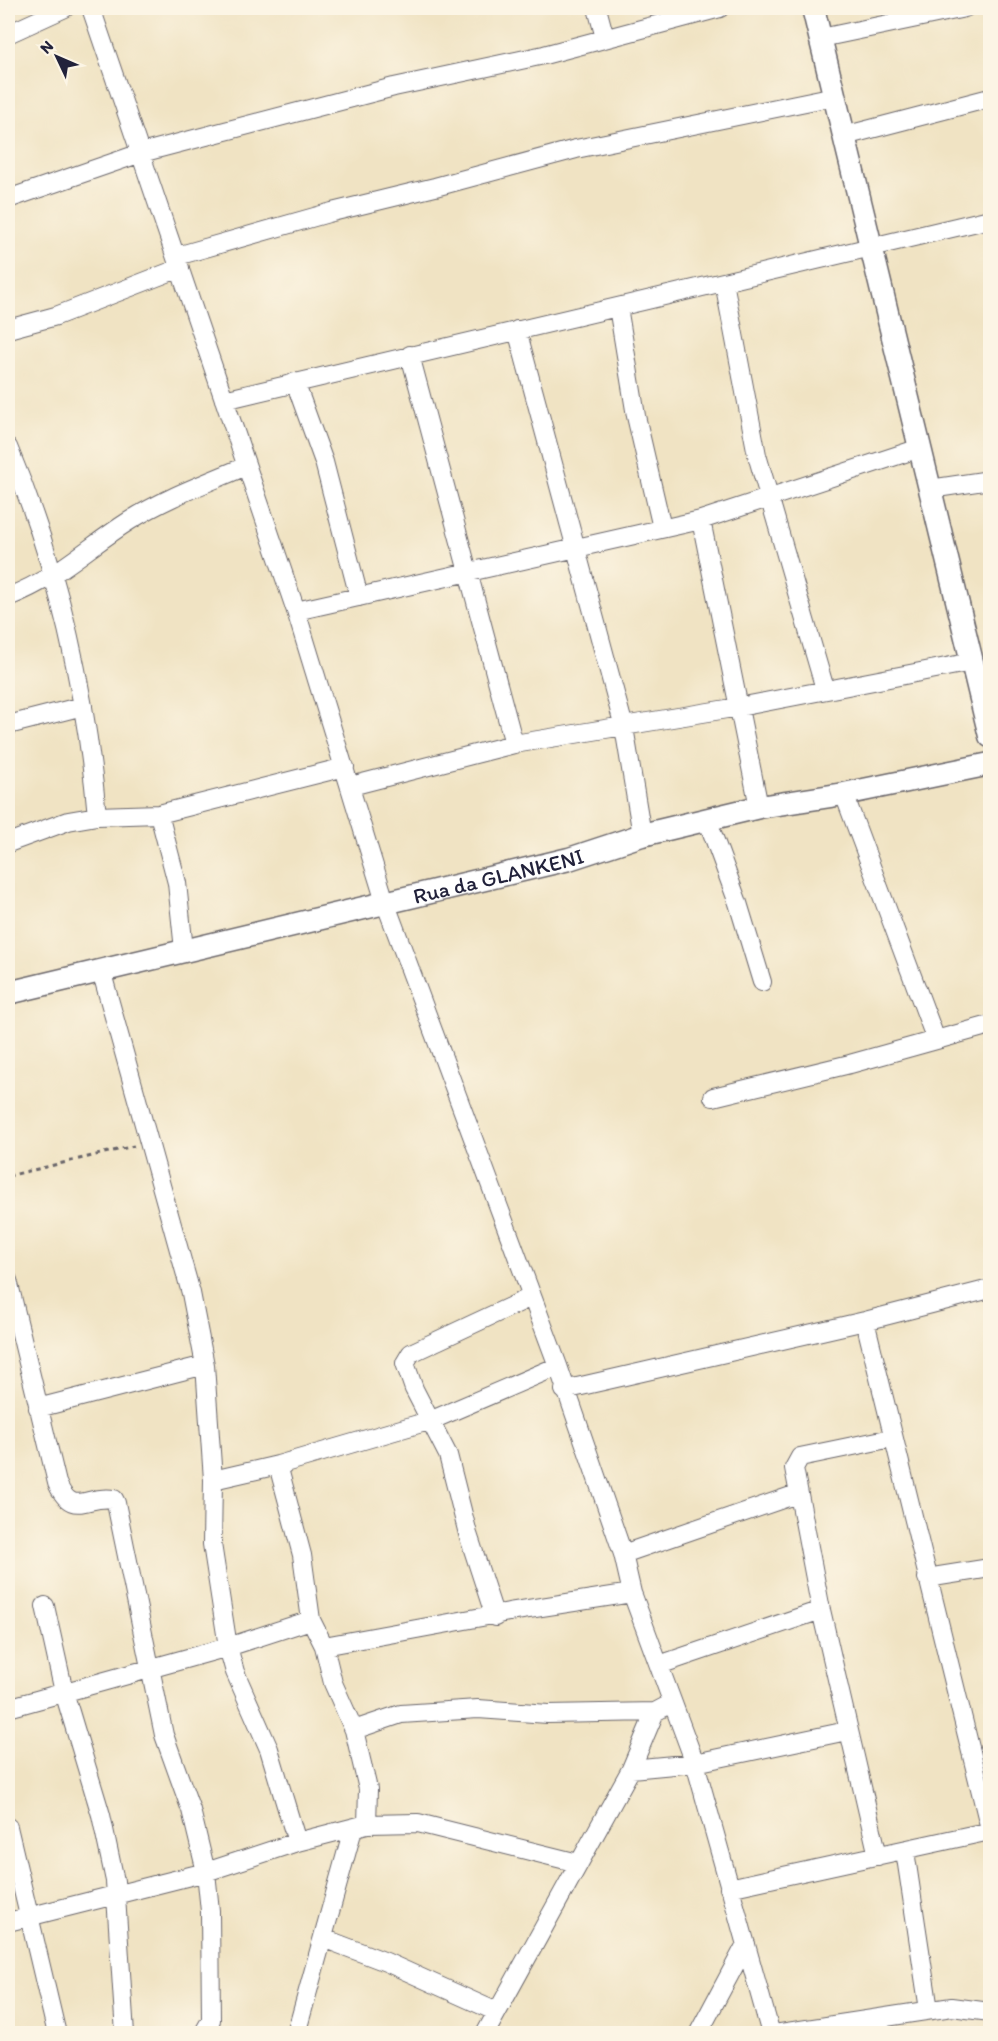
<svg xmlns="http://www.w3.org/2000/svg" width="998" height="2041" viewBox="0 0 998 2041" font-family="Itim,sans-serif">
	<style>
		.lines { fill: none; stroke-linecap: round; stroke-linejoin: round }
		.minor-casing { stroke: #6a666b; stroke-width: 20 }
		.tertiary-casing { stroke: #6a666b; stroke-width: 25 }
		.path { stroke: #6a666b; stroke-width: 3; stroke-dasharray: 4.5 4.5; stroke-linecap: butt }
		.minor { stroke: #fff; stroke-width: 18 }
		.tertiary { stroke: #fff; stroke-width: 22 }
		.labels { text-anchor: middle; dominant-baseline: central; stroke-width: 6; stroke-linejoin: round; paint-order: stroke }
		.street-label { font-size: 22px; fill: #22223b; stroke: #fcf5e5 }
	</style>
	<rect width="100%" height="100%" fill="#fcf5e5"/>
	<filter id="ink" filterUnits="userSpaceOnUse"><feTurbulence type="fractalNoise" baseFrequency=".0167" numOctaves="2"/><feDisplacementMap in="SourceGraphic" scale="12" xChannelSelector="R" yChannelSelector="G"/><feConvolveMatrix kernelMatrix="1 2 1 2 8 2 1 2 1" color-interpolation-filters="sRGB"/></filter>
	<filter id="wash" filterUnits="userSpaceOnUse"><feTurbulence type="fractalNoise" baseFrequency=".008" numOctaves="4" result="noise"/><feDisplacementMap in="SourceGraphic" scale="24" xChannelSelector="R" yChannelSelector="G"/><feGaussianBlur stdDeviation="1.35" result="paint"/><feColorMatrix in="noise" values="0 0 0 0 0 0 0 0 0 0 0 0 0 0 0 0 0 1.4 0 .05"/><feComposite in="paint" operator="in"/></filter>
	<g filter="url(#wash)">
		<rect width="100%" height="100%" fill="#f0e3c3"/>
	</g>
	<g filter="url(#ink)">
		<g class="lines">
			<g class="minor-casing">
				<path id="minor" d="M91,8L296,611L385,902L558,1366L623,1554L632,1593L695,1763L771,2034
					M597,8L605,38
					M8,34L65,8
					M821,38L965,8
					M844,136L990,98
					M8,199L141,153L394,87L544,55L720,8
					M177,256L332,212L435,187L576,149L835,96
					M724,282L757,455L825,689
					M618,307L636,416L662,528
					M8,329L56,316L180,268
					M517,330L624,727L642,835
					M410,355L514,744
					M295,382L324,462L359,597
					M224,400L990,219
					M8,447C57,564 86,690 97,816
					M930,489L990,480
					M701,520L759,807
					M8,597C59,577 85,549 129,521C165,498 207,483 246,466
					M296,611L701,520L920,448
					M8,725L83,706
					M351,786L514,744L739,707L972,662
					M844,794L936,1040
					M159,814L177,883L184,950
					M707,819L738,903L762,982
					M8,843L68,821L97,816L159,814L345,767
					M101,970L191,1293L205,1365L213,1480L212,1544L228,1647L235,1672L269,1749L297,1842
					M713,1097L850,1064L990,1025
					M8,1280L57,1483C73,1519 86,1494 114,1499L116,1503L164,1735L191,1810L206,1872L210,1911L211,2020L203,2034
					M865,1321L990,1829
					M564,1390L865,1321L990,1289
					M38,1408L205,1365
					M278,1465L302,1555L311,1620L324,1646L333,1683L354,1730L368,1789L367,1824
					M213,1480L278,1465L432,1420L558,1366
					M623,1554L797,1494
					M927,1578L990,1568
					M45,1606L64,1692L101,1815L115,1881L125,2034
					M495,1617L468,1534L448,1455L414,1389L405,1363L411,1353L531,1297
					M324,1646L509,1612L632,1593
					M659,1665L821,1610
					M8,1708L228,1647L311,1620
					M354,1730L401,1714L478,1709L548,1714L655,1712
					M631,1769L695,1763L847,1731
					M8,1827L57,2034
					M905,1851L929,2010
					M878,1856L821,1610L794,1468L800,1457L892,1438
					M729,1888L990,1831
					M8,1922L206,1872L297,1842L367,1824L418,1823L578,1863
					M323,1938L386,1962L497,2012
					M296,2034L353,1829
					M485,2034L631,1769L655,1712L672,1703
					M698,2034L746,1944
					M774,2034L952,2007L990,2012"/>
			</g>
			<g class="tertiary-casing">
				<g id="tertiary">
					<path d="M813,8L990,736"/>
					<path id="s1" d="M8,993L569,859L642,835L759,807L844,794L990,764"/>
				</g>
			</g>
			<path class="path" d="M8,1176L134,1146"/>
			<use href="#minor" class="minor"/>
			<use href="#tertiary" class="tertiary"/>
		</g>
	</g>
	<g class="labels">
		<g class="street-label">
			<text stroke="none"><textPath href="#s1" startOffset="504">Rua da GLANKENI</textPath></text>
		</g>
	</g>
	<rect width="998" height="2041" fill="none" stroke="#fcf5e5" stroke-width="30"/>
	<g transform="translate(57 57) rotate(314)" stroke="#fcf5e5" stroke-width="4.5" paint-order="stroke">
	<path d="M0-4.5L10 22L0 15L-10 22Z" fill="#22223b"/>
	<text y="-9" font-size="16" font-weight="bold" text-anchor="middle" fill="#22223b">N</text>
	</g>
</svg>
